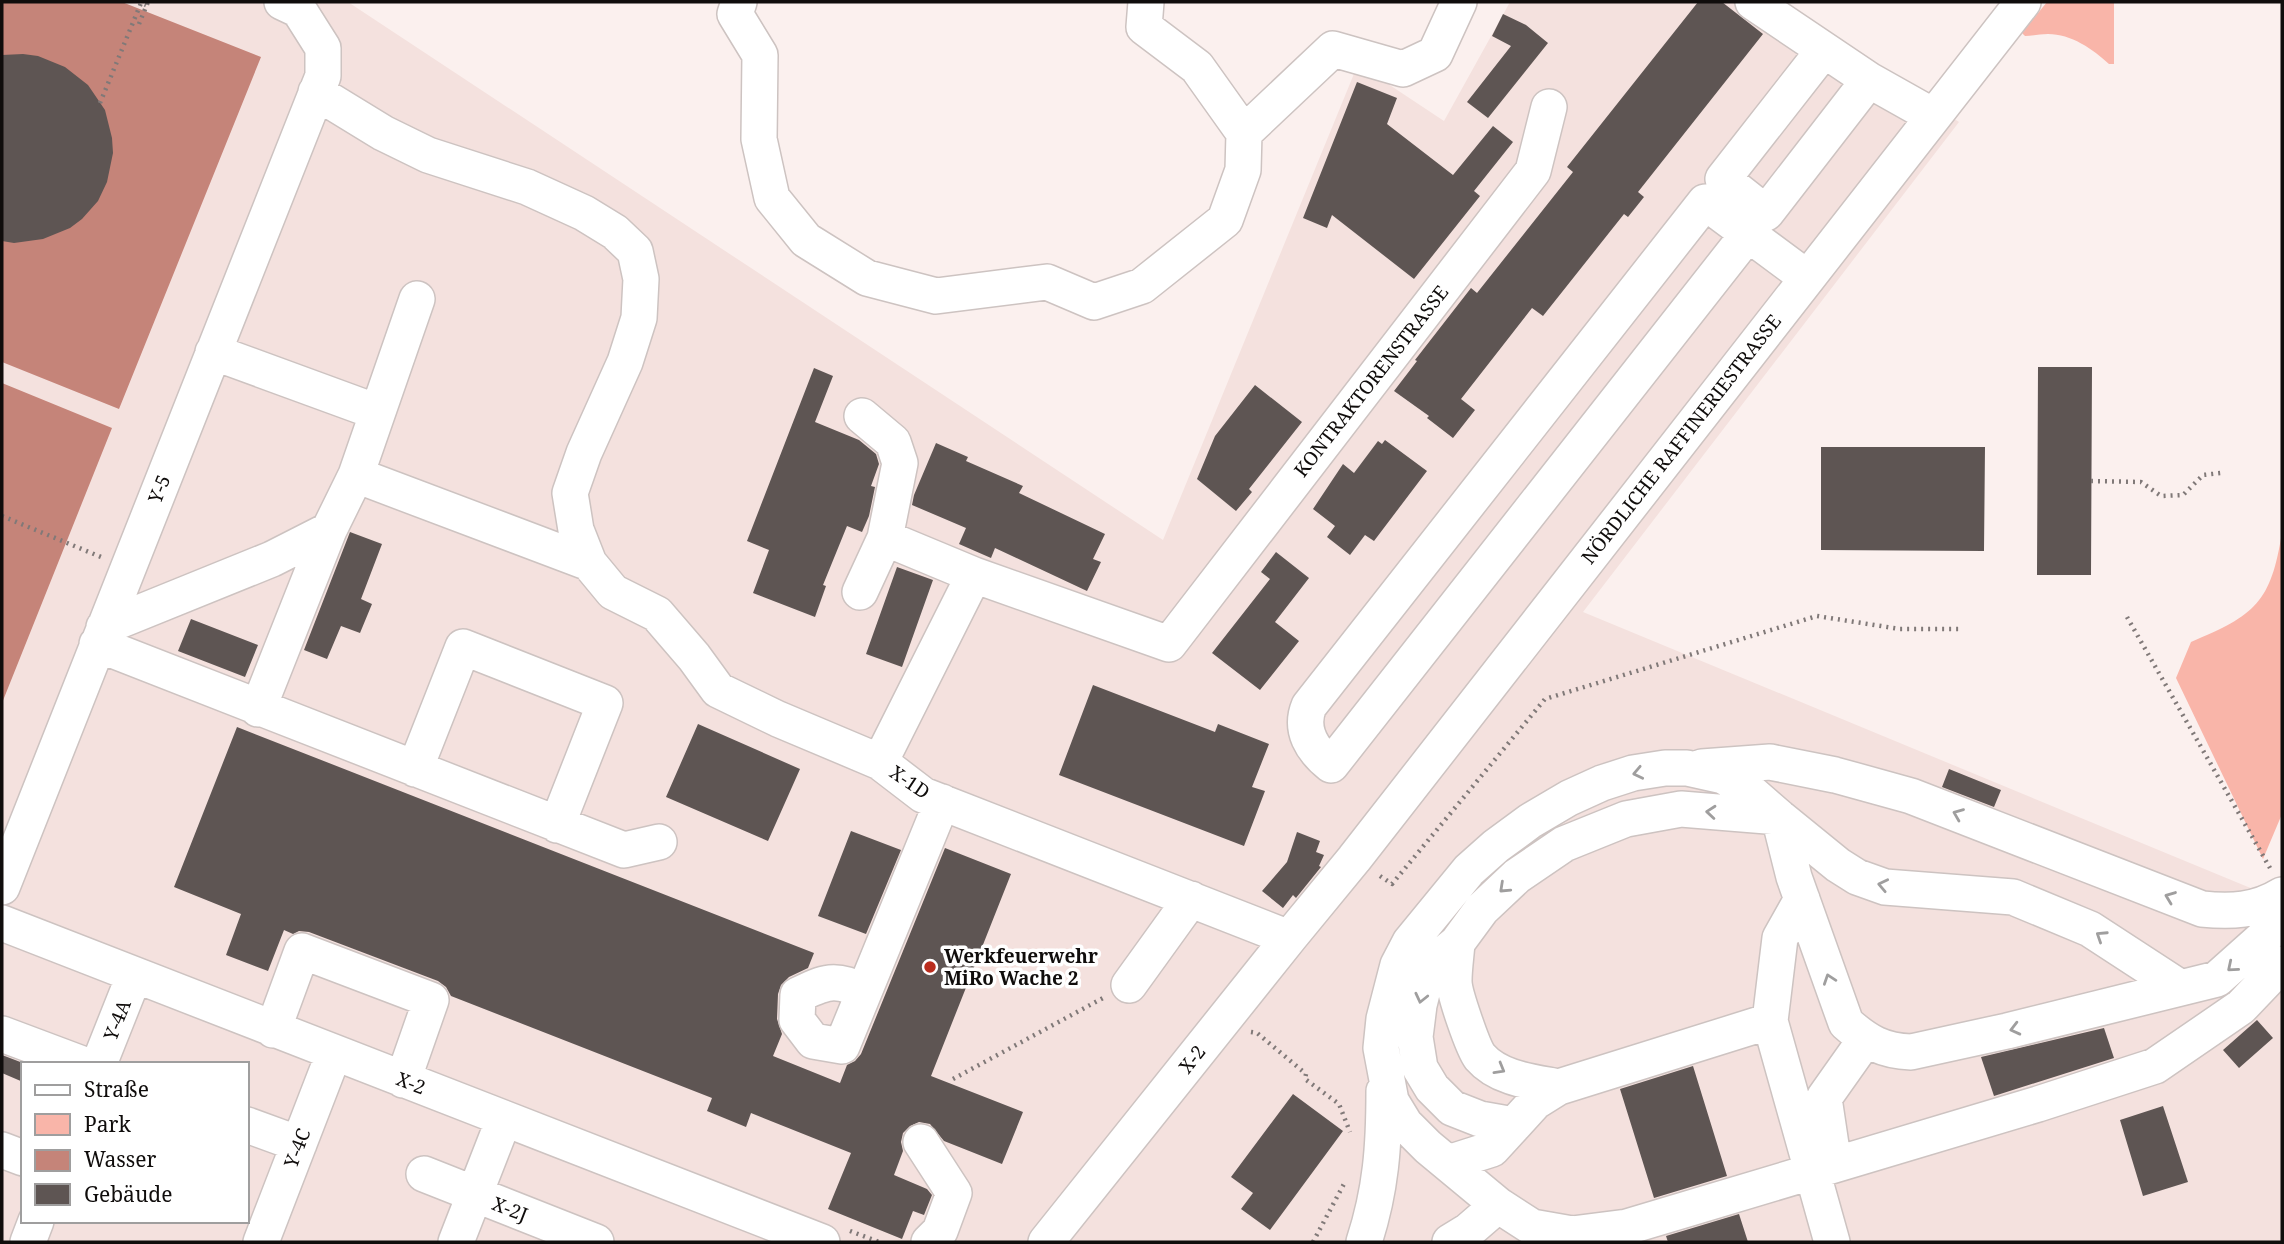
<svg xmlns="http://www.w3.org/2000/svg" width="2284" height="1244" viewBox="0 0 2284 1244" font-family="'Noto Serif',serif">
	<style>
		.built { fill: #f4e1de; fill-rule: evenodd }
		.green { fill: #f9b5a9 }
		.water { fill: #c58479 }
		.building { fill: #5e5553 }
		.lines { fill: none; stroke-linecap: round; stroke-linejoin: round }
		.minor-casing { stroke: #cdc3c1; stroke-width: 38 }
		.path { stroke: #807978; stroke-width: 4.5; stroke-dasharray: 2 5; stroke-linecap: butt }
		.minor { stroke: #fff; stroke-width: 35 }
		.oneway { stroke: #9f9e9e }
		.poi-dot { fill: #ba2d1e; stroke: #fff; stroke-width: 2.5 }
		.labels { text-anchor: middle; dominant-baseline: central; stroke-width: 7; stroke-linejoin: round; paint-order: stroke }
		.street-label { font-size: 19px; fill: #100d0c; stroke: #fff }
		.poi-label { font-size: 19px; font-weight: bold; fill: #100d0c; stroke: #fff; text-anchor: start }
	</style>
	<rect width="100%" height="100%" fill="#fbf0ee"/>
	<path class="built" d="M2,2H348L1163,540L1358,64L1444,121L1510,2H1780L1959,122L1583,612L2282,901V1242H2ZM23,1064H247V1221H23Z"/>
	<path class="green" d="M2047,2H2114V64H2109C2093,49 2071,34 2048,34C2040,34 2032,36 2025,36L2022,33Z
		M2282,532V814L2263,859L2176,678L2191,642C2255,615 2271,603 2282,532Z"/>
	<path class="water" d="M2,2H122L261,57L119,409L2,362Z
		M2,383L112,428L2,703Z"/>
	<path class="building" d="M1698,2H1722L1763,34L1638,192L1644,197L1628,217L1624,214L1543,316L1532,308L1461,399L1475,410L1453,438L1427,418L1429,416L1394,391L1417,361L1415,360L1471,288L1477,293L1573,172L1567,167Z
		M1503,14L1526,25L1548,43L1488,118L1467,102L1511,46L1492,36Z
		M23,54L38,56L65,67L88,85L105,110L112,138L113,153L107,182L98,201L82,219L70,228L43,239L14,243L2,241V55Z
		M1357,82L1397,98L1387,124L1453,175L1493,126L1513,142L1474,191L1480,196L1414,279L1332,215L1327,228L1303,218Z
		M2038,367H2092L2091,575H2037Z
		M814,368L833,376L815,422L859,440L876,454L879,464L871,486L875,487L869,516L862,532L847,526L823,585L826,586L815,617L753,593L769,550L747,541Z
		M1255,385L1302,422L1249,489L1252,492L1236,511L1197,479L1215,436Z
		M1385,440L1427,471L1374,541L1365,535L1350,555L1327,537L1335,526L1313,509L1343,464L1354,473L1378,441L1382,444Z
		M936,443L968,457L966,461L1023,486L1019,493L1105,534L1093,559L1101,562L1087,591L995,548L991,558L959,544L966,528L912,505L914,495Z
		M1821,447H1985L1984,551L1821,550Z
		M350,532L382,544L361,599L372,604L360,633L341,626L327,659L304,650Z
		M1276,552L1309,578L1275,622L1299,641L1260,690L1212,653L1270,579L1261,572Z
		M897,567L933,580L902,667L866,654Z
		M191,619L258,645L245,677L178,651Z
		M1093,685L1215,732L1218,724L1269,744L1252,787L1265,791L1244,846L1059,775Z
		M698,724L800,769L768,841L666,797Z
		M237,727L814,953L808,968L789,977L781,985L778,994L777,1019L782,1034L773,1056L840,1083L847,1065L855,1061L861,1054L945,848L1011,874L931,1076L1023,1112L1002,1164L944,1141L930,1124L919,1122L910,1126L903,1133L901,1142L903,1151L894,1175L927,1189L932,1195L924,1215L913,1211L902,1239L828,1209L851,1153L751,1113L746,1127L707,1111L712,1098L451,996L446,987L438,981L309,932L299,931L293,934L284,930L268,971L226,955L241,914L174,887Z
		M1949,769L2001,790L1994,807L1942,787Z
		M851,831L901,850L866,934L818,916Z
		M1297,832L1320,841L1316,852L1324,855L1319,866L1321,867L1296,898L1293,895L1283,908L1262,891L1287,862Z
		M2257,1020L2273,1038L2239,1068L2223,1050Z
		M2104,1028L2114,1058L1994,1096L1981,1057Z
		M2,1055L23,1063V1082L2,1073Z
		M1693,1066L1727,1176L1654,1198L1620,1089Z
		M1293,1094L1343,1131L1270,1230L1241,1209L1253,1193L1231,1177Z
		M2163,1106L2188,1182L2143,1196L2120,1120Z
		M1739,1214L1748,1242H1668L1666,1236Z"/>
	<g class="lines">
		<g class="minor-casing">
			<path id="minor" d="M739,2L735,14L760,55L759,139L772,198L806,240L867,278L936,296L1047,282L1094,302L1142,286L1225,220L1243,170L1244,133L1197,67L1144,27L1146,2
				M1753,2L1869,80L1933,116
				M1824,50L1723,179L1766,213L1869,80
				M316,92L383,133L428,155L527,187L584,213L615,232L635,251L641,279L639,318L625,362L584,453L570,493L576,530L589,563L613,592L657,614L694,657L718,690L778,719L880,762
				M1244,133L1333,49L1403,69L1435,54L1459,2
				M1748,234L1331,765C1312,750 1299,730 1309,706L1705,202L1806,277
				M213,352L377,412
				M356,475L589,563
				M885,538L974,575
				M860,592L885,538L900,463L893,442L862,416
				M104,627L272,559L329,530
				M97,644L624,850L659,842
				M258,709L329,530L356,475L417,299
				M1702,767L1770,762L1835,775L1911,796L2202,909C2231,912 2256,911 2282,895
				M415,769L463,647L605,703L557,825
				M2,887L323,76V48L299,10L282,2
				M1802,899L1780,938L1770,1021L1832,1242
				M2282,921L2217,979L2007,1031L1911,1052C1883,1051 1867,1042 1846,1023L1794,877L1779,817L1748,790L1723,776L1687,768H1665L1633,773L1602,783L1569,798L1530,821L1496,846L1469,870L1410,942L1398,965L1384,1019L1381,1048L1391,1101L1405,1124L1428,1147L1498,1205L1532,1227L1572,1234L1627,1227L2038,1104L2155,1066L2241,1007L2282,964
				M2,923L822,1242
				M1289,938L923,795L880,762L974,575L1169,644L1533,171L1549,107
				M1457,943C1456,956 1454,969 1454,981C1454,993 1473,1048 1480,1057C1499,1079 1533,1082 1559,1087
				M1129,985L1191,899
				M864,992C836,977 824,982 798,995L797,1020L813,1041L842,1046L942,802
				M273,1030L302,951L431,1000L403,1080
				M2,1034L82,1064
				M99,1064L134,976
				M247,1125L299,1144
				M1514,1125L1480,1119L1452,1108L1432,1088L1420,1068L1415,1037L1419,1005L1425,981L1435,961L1457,943L1482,909L1517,876L1564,844L1626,819L1681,809L1779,817L1838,865L1857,877L1885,887L2013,897L2090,929L2179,987
				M921,1142L954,1193L940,1231L929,1242
				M2,1150L23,1158
				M1448,1163L1492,1149L1535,1102L1559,1087L1770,1021
				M1834,1165L1824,1098L1865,1040
				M424,1174L596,1242
				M28,1242L36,1221
				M261,1242L334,1053
				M456,1242L504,1119
				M1046,1242L1289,938L1354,859L2023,2
				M1364,1242C1381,1190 1384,1146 1384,1091
				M1450,1242L1468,1231L1498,1205"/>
		</g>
		<path class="path" d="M139,24L148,2
			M100,103L141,3L146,5
			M2091,481L2141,482L2161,496L2183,495L2203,475L2221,473
			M2,516L101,557
			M2127,617L2270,868
			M1380,876L1392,884L1545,699L1817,616L1900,629H1959
			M1251,1032L1257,1033L1306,1074L1305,1079L1339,1104L1350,1132
			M953,1079L1103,998
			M850,1231L879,1242
			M1313,1242L1345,1182"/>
		<use href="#minor" class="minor"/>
	</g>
	<defs><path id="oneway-chevron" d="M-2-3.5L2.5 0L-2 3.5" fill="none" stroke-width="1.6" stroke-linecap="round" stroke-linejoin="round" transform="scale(1.75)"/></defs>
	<g class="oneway">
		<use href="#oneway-chevron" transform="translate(1638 773) rotate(168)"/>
		<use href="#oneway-chevron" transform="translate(1711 812) rotate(-175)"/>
		<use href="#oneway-chevron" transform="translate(1958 814) rotate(-158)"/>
		<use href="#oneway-chevron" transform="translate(1883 885) rotate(-168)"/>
		<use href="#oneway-chevron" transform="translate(1504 888) rotate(137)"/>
		<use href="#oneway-chevron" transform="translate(2170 897) rotate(-159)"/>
		<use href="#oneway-chevron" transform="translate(2101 936) rotate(-147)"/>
		<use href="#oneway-chevron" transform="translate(2232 967) rotate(140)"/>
		<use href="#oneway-chevron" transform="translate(1829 979) rotate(-109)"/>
		<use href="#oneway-chevron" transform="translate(1421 998) rotate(103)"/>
		<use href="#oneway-chevron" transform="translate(2015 1029) rotate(166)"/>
		<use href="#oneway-chevron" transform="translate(1500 1069) rotate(30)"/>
	</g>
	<circle class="poi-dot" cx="930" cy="967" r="7"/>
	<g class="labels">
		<g class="street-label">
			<text transform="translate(1371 381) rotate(-52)">KONTRAKTORENSTRASSE</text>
			<text transform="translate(1681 439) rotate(-52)">NÖRDLICHE RAFFINERIESTRASSE</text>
			<text transform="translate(159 489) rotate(-68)">Y-5</text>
			<text transform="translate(910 782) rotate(34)">X-1D</text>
			<text transform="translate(117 1020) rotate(-68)">Y-4A</text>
			<text transform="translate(1192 1059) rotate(-52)">X-2</text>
			<text transform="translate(411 1083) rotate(21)">X-2</text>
			<text transform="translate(297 1148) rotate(-69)">Y-4C</text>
			<text transform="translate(510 1209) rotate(21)">X-2J</text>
		</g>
		<g class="poi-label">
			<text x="944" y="956">Werkfeuerwehr<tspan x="944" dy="22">MiRo Wache 2</tspan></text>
		</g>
	</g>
	<rect width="2284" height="1244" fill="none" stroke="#100d0c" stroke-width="7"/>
	<rect x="21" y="1062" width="228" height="161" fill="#ffffff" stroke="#9f9e9e" stroke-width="2"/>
	<rect x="35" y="1085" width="35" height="10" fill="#ffffff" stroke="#9f9e9e" stroke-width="2"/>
	<text x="84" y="1097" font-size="21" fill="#100d0c">Straße</text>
	<rect x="35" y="1114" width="35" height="21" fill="#f9b5a9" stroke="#9f9e9e" stroke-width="2"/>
	<text x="84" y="1132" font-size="21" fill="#100d0c">Park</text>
	<rect x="35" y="1150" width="35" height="21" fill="#c58479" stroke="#9f9e9e" stroke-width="2"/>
	<text x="84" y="1167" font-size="21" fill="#100d0c">Wasser</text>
	<rect x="35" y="1184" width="35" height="21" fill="#5e5553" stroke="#9f9e9e" stroke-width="2"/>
	<text x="84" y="1202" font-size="21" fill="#100d0c">Gebäude</text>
</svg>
